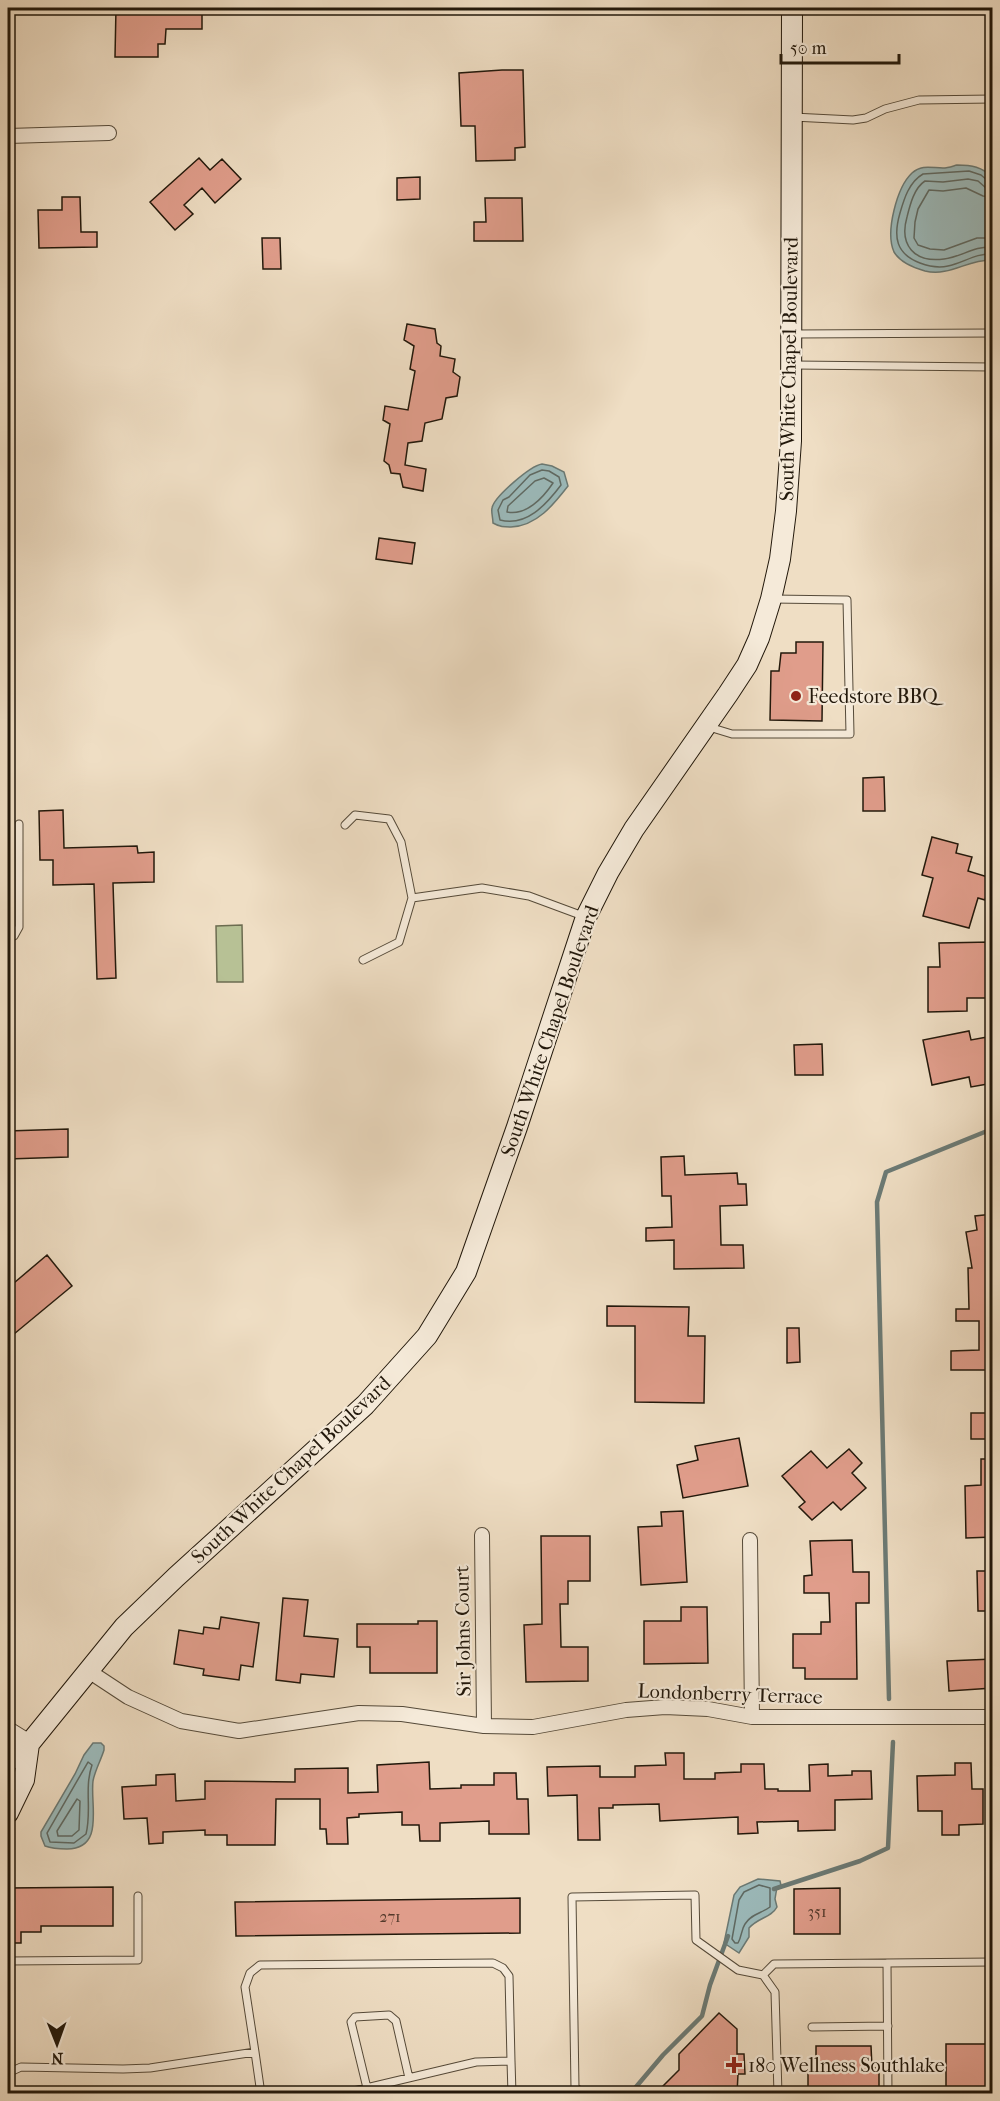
<svg xmlns="http://www.w3.org/2000/svg" width="1000" height="2101" viewBox="0 0 1000 2101" font-family="'IM FELL French Canon',serif">
	<style>
		.green { fill: #b7c195; stroke: #6c6c50; stroke-width: 1.5 }
		.water { fill: #9cbbbc; stroke: #6b7a75; stroke-width: 1.5 }
		.lines { fill: none; stroke-linecap: round; stroke-linejoin: round }
		.shore { stroke: #5f6a64; stroke-width: 1.5 }
		.stream { stroke: #6b7a75; stroke-width: 4.5 }
		.building { fill: #e09d8b; stroke: #22180b; stroke-width: 1.5 }
		.service-casing { stroke: #554a39; stroke-width: 9 }
		.minor-casing { stroke: #554a39; stroke-width: 16 }
		.tertiary-casing { stroke: #554a39; stroke-width: 20 }
		.secondary-casing { stroke: #22180b; stroke-width: 22 }
		.service { stroke: #f5ead9; stroke-width: 7 }
		.minor { stroke: #f5ead9; stroke-width: 14 }
		.tertiary { stroke: #f5ead9; stroke-width: 18 }
		.secondary { stroke: #f5ead9; stroke-width: 20 }
		.poi-dot { fill: #8f2418; stroke: #f5ead9; stroke-width: 2 }
		.labels { text-anchor: middle; dominant-baseline: central; stroke-width: 4.5; stroke-linejoin: round; paint-order: stroke }
		.number-label { font-size: 16px; fill: #52392b }
		.street-label { font-size: 20px; fill: #22180b; stroke: #f5ead9 }
		.poi-label { font-size: 20px; fill: #22180b; stroke: #f5ead9; text-anchor: start }
	</style>
	<rect width="100%" height="100%" fill="#efdec4"/>
	<filter id="stains"><feTurbulence type="fractalNoise" baseFrequency=".00333" numOctaves="4"/><feColorMatrix values="0 0 0 0 .2 0 0 0 0 .09 0 0 0 0 .02 0 0 0 .5 -.17"/></filter>
	<radialGradient id="worn" r=".72"><stop offset=".6" stop-color="#630" stop-opacity="0"/><stop offset="1" stop-color="#630" stop-opacity=".3"/></radialGradient>
	<path class="green" d="M242,925L243,982H217L216,926Z"/>
	<path class="water" d="M957,165C972,165 982,167 992,177V260C968,259 950,277 925,271C914,268 900,262 894,252C885,232 897,187 912,173C922,164 932,168 943,168C948,168 953,166 957,165Z
		M542,464L552,466L564,472L568,486C554,504 537,526 511,527C504,527 500,527 493,523C493,518 491,512 492,508C494,497 530,466 542,464Z
		M93,1743H101L104,1746V1750C101,1760 95,1770 93,1781C90,1805 105,1849 67,1849C59,1849 53,1849 45,1846L41,1836V1832L75,1774L84,1755Z
		M758,1879L780,1881L781,1885L777,1887L775,1899L777,1907C771,1918 759,1917 749,1928V1937L739,1953L724,1943L734,1895L740,1887Z"/>
	<g class="lines">
		<path class="shore" d="M992,181L987,180L981,175L969,171L923,174C909,182 904,199 900,213C893,237 896,254 920,263C928,266 939,268 948,266C963,263 976,253 992,254
			M992,188H986L978,181L968,179L943,182L925,181C914,188 910,205 907,217C899,245 914,263 944,259C961,257 974,246 992,247
			M992,197L983,196L966,188L943,191L929,190L918,209L915,222L914,238L918,245L930,249L944,250L977,238H992
			M542,470L549,471L559,477L561,485C546,505 526,527 500,520L498,510L503,500L509,497L530,475Z
			M544,478L553,483C543,498 526,516 507,512L508,506L535,481Z
			M88,1762L92,1765C84,1788 92,1811 86,1834L74,1843L50,1842L47,1833Z
			M77,1799L80,1801L79,1830L72,1836H58L57,1831Z
			M759,1885L770,1888V1907C762,1913 751,1914 745,1924C741,1930 742,1936 738,1943H735L732,1939L739,1900L744,1892Z"/>
		<path class="stream" d="M889,1699L877,1202L886,1172L992,1129
			M774,1889L860,1861L888,1848L893,1742
			M630,2094L663,2055L702,2016L710,1985L728,1936"/>
	</g>
	<path class="building" d="M116,8H202V29H166L165,44H158V57H115Z
		M502,70H523L525,147L515,148V160L476,161L475,126H461L459,73Z
		M199,158L210,170L222,159L241,179L215,203L202,188L184,205L193,214L175,230L150,202Z
		M420,177V199L397,200V178Z
		M62,197H80L81,232H97V247L39,248L38,210H62Z
		M485,198H522L523,241H474V222H486Z
		M262,238H280L281,269H263Z
		M407,324L435,329L437,343L441,346L440,356L455,359L453,372L460,377L457,396L446,398L442,419L425,423L422,441L408,443L405,465L426,469L423,491L403,487L400,474L391,473L389,465L384,461L390,424L383,420L385,406L408,410L415,371L410,369L414,346L404,340Z
		M379,538L415,543L412,564L376,559Z
		M796,642H823L822,721L770,720L771,671H779L781,653H796Z
		M884,777L885,811H863V778Z
		M63,810L64,848L137,846L138,853L154,852V882L113,883L116,978L97,979L94,884L53,885V860H40L39,811Z
		M932,837L958,844L956,853L972,857L968,871L991,878L985,900L978,898L969,928L923,916L933,878L922,875Z
		M992,942L993,998H967V1011L928,1012V967H940L939,943Z
		M969,1031L971,1040L993,1036V1083L971,1087L969,1077L932,1085L923,1040Z
		M822,1044L823,1075H795L794,1045Z
		M68,1129V1157L8,1159V1131Z
		M684,1156L685,1175L737,1173L738,1184H746L747,1205L720,1206L721,1245H743L744,1268L674,1269V1240L646,1241V1228L672,1227L671,1196H662L661,1157Z
		M993,1214V1370H951V1351L979,1350V1321H956V1309H969L968,1268H972L966,1232L977,1230L975,1216Z
		M47,1255L72,1286L8,1339V1288Z
		M607,1306L689,1307L688,1336H705L704,1403L635,1402V1326H607Z
		M787,1328H799L800,1362L787,1363Z
		M971,1413H993V1439H971Z
		M739,1438L748,1486L683,1498L677,1465L698,1460L695,1446Z
		M849,1449L862,1463L852,1473L866,1488L841,1510L833,1502L812,1520L799,1507L805,1502L782,1476L811,1451L827,1468Z
		M981,1459H993V1537L966,1538L965,1486L981,1485Z
		M683,1511L687,1582L641,1585L638,1527L662,1526L661,1512Z
		M541,1536H590V1581H568V1604H560L561,1647H588V1681L526,1682L524,1625L542,1624Z
		M852,1540L853,1572H869V1603H856L857,1679H805V1668H793V1634H821V1622H830L829,1593H804V1576L812,1575L810,1541Z
		M977,1571H993V1611H978Z
		M283,1598L308,1600L304,1636L338,1639L334,1677L301,1674L300,1683L276,1680Z
		M681,1607H707L708,1663L644,1664V1621H681Z
		M221,1617L259,1623L253,1667L241,1665L239,1680L203,1675L204,1669L174,1664L179,1630L203,1634L204,1627L219,1629Z
		M418,1621H437V1673H370V1647H357V1624H418Z
		M993,1659V1688L949,1691L947,1661Z
		M665,1753H684V1779H715V1773L741,1772V1764H764L765,1789H778V1791H810L809,1765L828,1764V1776L852,1775V1771H871L872,1799L835,1800V1830L798,1831V1821L757,1822L758,1833L738,1834V1817L660,1821L659,1804L613,1805V1808H599L600,1840H578L577,1795L548,1796L547,1767L600,1766V1777H635V1766L666,1765Z
		M429,1762L430,1789L461,1788V1785H494V1773H516L517,1799H528L529,1834H489V1821L440,1823V1841H420L419,1825H402V1812L359,1814V1817L347,1818L348,1844H327L326,1829H320V1799H276L275,1845H227V1835H205V1830L163,1832V1843L149,1844L147,1818L124,1819L122,1787L156,1785V1775L175,1774L176,1801L205,1799V1781L295,1782V1769L348,1768V1793L378,1792L377,1765Z
		M955,1763H971L972,1789H983V1824L959,1825V1835H942V1811H918L917,1776L955,1775Z
		M113,1887V1926H41V1932H21V1943H8V1888Z
		M840,1888V1934H794V1889Z
		M520,1898V1933L236,1936L235,1902Z
		M719,2013L737,2029V2054H744L745,2074H738L737,2094H655L679,2070V2054Z
		M946,2044H991L993,2094H946Z
		M816,2046H871L872,2068H879V2094H808V2066H816Z"/>
	<g class="lines">
		<g class="service-casing">
			<path id="service" d="M793,117L853,120L866,118L885,109L919,100L992,99
				M794,334L992,333
				M794,365L992,367
				M709,727L732,734H850L847,600L772,599
				M345,825L355,815L389,819L401,842L412,898L399,942L363,960
				M412,898L482,888L529,896L583,916
				M8,938L14,936L19,927V824
				M8,1961L138,1960V1896
				M763,1975L774,1964L887,1963
				M812,2027L888,2026
				M255,2052L245,1987L250,1973L260,1965L493,1963L503,1968L509,1976L511,2061
				M8,2073L21,2067L123,2069L150,2068L255,2052L261,2094
				M367,2088L351,2022L355,2017L389,2015L396,2021L409,2078
				M341,2094L476,2062L511,2061L512,2094
				M584,2094L575,2087L572,1897L695,1895L696,1940L738,1970L763,1975L775,1992L778,2094
				M888,2094L887,1963L992,1962"/>
		</g>
		<g class="minor-casing">
			<path id="minor" d="M8,136L109,133
				M482,1535L484,1726
				M750,1540L752,1717
				M87,1670L128,1697L181,1721L239,1731L359,1713L402,1714L484,1726L533,1727L626,1710L665,1707L708,1709L752,1717H992"/>
		</g>
		<g class="tertiary-casing">
			<path id="tertiary" d="M8,1731L29,1744"/>
		</g>
		<g class="secondary-casing">
			<path id="secondary" d="M8,1761L29,1744L124,1627L176,1577L365,1405L427,1336L466,1272L517,1127L586,917L608,873L634,829L728,694L747,665L759,638L771,599L780,559L786,511L791,441L792,8
				M8,1813L24,1780L29,1744"/>
		</g>
		<use href="#service" class="service"/>
		<use href="#minor" class="minor"/>
		<use href="#tertiary" class="tertiary"/>
		<use href="#secondary" class="secondary"/>
	</g>
	<g class="poi-dot">
		<circle cx="796" cy="696" r="6"/>
		<path d="M731 2056h6v6h6v6h-6v6h-6v-6h-6v-6h6z"/>
	</g>
	<g class="labels">
		<g class="number-label">
			<text x="817" y="1911">351</text>
			<text x="390" y="1916">271</text>
		</g>
		<g class="street-label">
			<text transform="translate(789 369) rotate(-89)">South White Chapel Boulevard</text>
			<text transform="translate(550 1031) rotate(-71)">South White Chapel Boulevard</text>
			<text transform="translate(291 1470) rotate(-43)">South White Chapel Boulevard</text>
			<text transform="translate(463 1631) rotate(-91)">Sir Johns Court</text>
			<text transform="translate(730 1694) rotate(2)">Londonberry Terrace</text>
		</g>
		<g class="poi-label">
			<text x="808" y="696">Feedstore BBQ</text>
			<text x="748" y="2065">180 Wellness Southlake</text>
		</g>
	</g>
	<rect width="1000" height="2101" fill="none" stroke="#efdec4" stroke-width="30"/>
	<rect x="9" y="9" width="982" height="2083" fill="none" stroke="#22180b" stroke-width="3"/>
	<rect x="15" y="15" width="970" height="2071" fill="none" stroke="#22180b" stroke-width="1.5"/>
	<g transform="translate(57 2044) rotate(179)" stroke="#f5ead9" stroke-width="4.5" paint-order="stroke">
	<path d="M0-4.5L10 22L0 15L-10 22Z" fill="#22180b"/>
	<text y="-9" font-size="16" font-weight="bold" text-anchor="middle" fill="#22180b">N</text>
	</g>
	<path d="M781 54v9h118v-9" fill="none" stroke="#22180b" stroke-width="3"/>
	<text x="790" y="54" font-size="18" fill="#22180b" stroke="#f5ead9" stroke-width="4.5" paint-order="stroke">50 m</text>
	<rect width="100%" height="100%" filter="url(#stains)"/>
	<rect width="100%" height="100%" fill="url(#worn)"/>
</svg>
